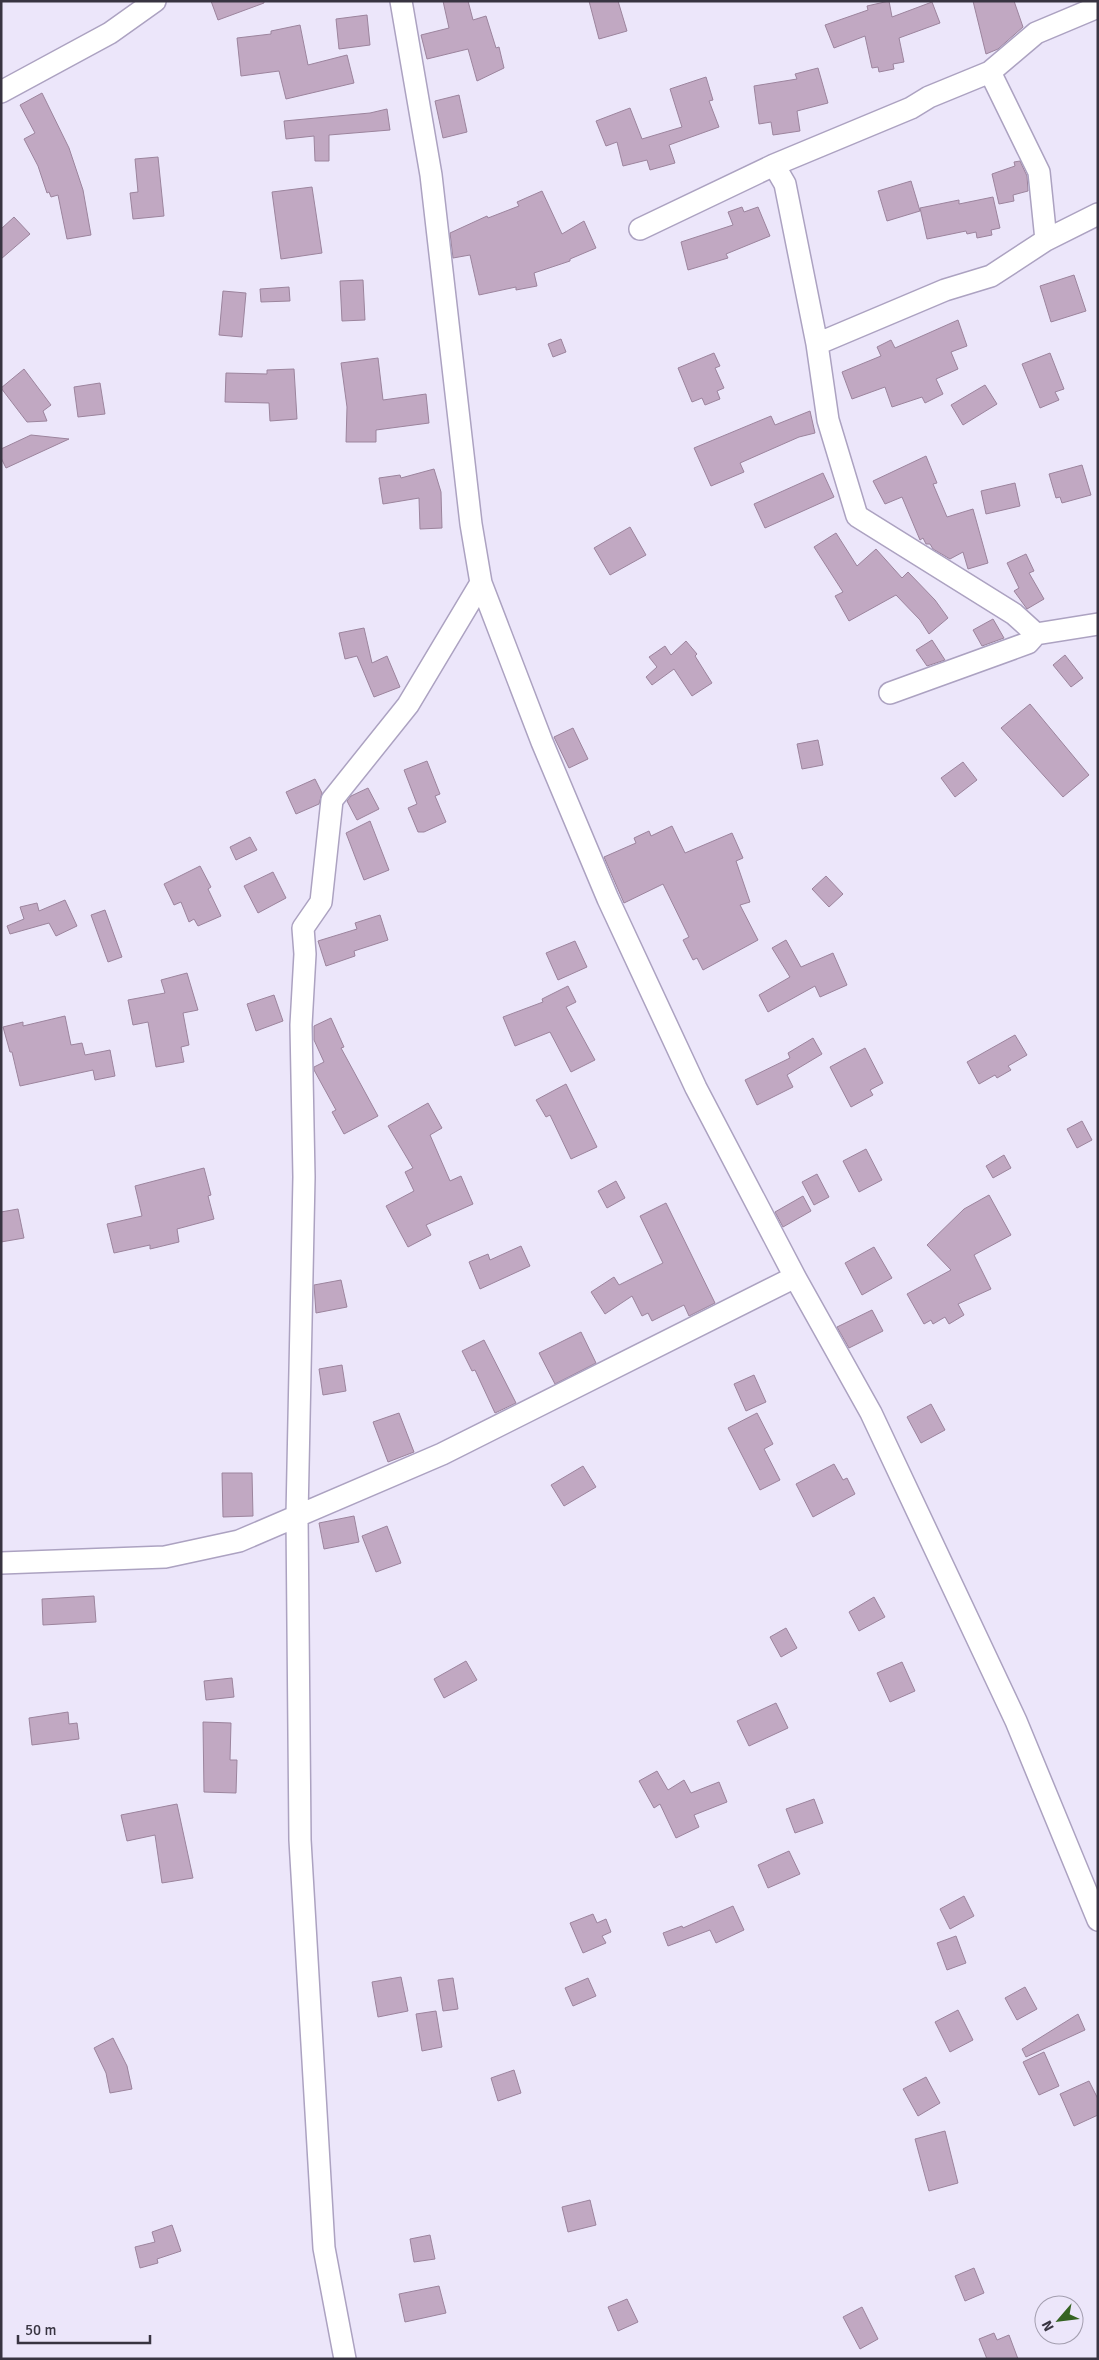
<svg xmlns="http://www.w3.org/2000/svg" width="1099" height="2360" viewBox="0 0 1099 2360" font-family="Signika,sans-serif">
	<style>
		.building { fill: #c1a8c2; stroke: #9c849d }
		.lines { fill: none; stroke-linecap: round; stroke-linejoin: round }
		.street-casing { stroke: #aca2c1; stroke-width: 24 }
		.street { stroke: #fff; stroke-width: 21 }
	</style>
	<rect width="100%" height="100%" fill="#ece6fa"/>
	<path class="building" d="M211,1H264V3L218,20Z
		M443,1H468L473,20L486,16L496,48L499,47L504,68L477,81L468,49L427,59L421,35L449,28Z
		M589,1H618L627,31L599,39Z
		M889,1L892,17L932,2L940,23L899,38L904,62L893,64L894,69L879,72L878,67L872,68L865,36L834,48L825,25L868,10L867,6Z
		M973,1H1014L1023,27L998,49L986,54Z
		M367,15L370,45L339,49L336,19Z
		M300,25L308,65L347,55L354,83L286,99L279,71L241,76L237,38L271,34V31Z
		M818,68L828,103L797,111L800,131L773,135L771,122L759,124L754,86L797,79L795,74Z
		M706,77L713,100L709,101L719,127L669,145L675,163L650,170L647,160L623,166L617,142L606,146L596,121L630,108L642,139L682,127L670,89Z
		M42,93L69,148L83,190L91,235L67,239L58,195L51,197L49,192L47,193L38,166L24,139L35,133L20,105Z
		M459,95L467,132L443,138L435,101Z
		M387,109L390,130L329,135V161H315L314,136L286,139L284,121L370,113Z
		M158,157L164,216L133,219L130,193L138,192L135,159Z
		M1020,161L1027,176L1028,191L1013,195L1014,201L999,204L992,174L1015,166L1014,162Z
		M911,181L920,211L887,221L878,191Z
		M312,187L322,253L281,259L272,192Z
		M542,191L562,234L584,221L596,248L570,259V261L534,273L537,286L516,290V287L479,295L470,255L453,258L450,233L487,216L488,218L519,206L517,202Z
		M993,197L1000,228L991,230L992,235L977,238L976,232L967,234L966,231L927,239L920,208L959,200V204Z
		M742,207L744,212L758,207L770,236L726,254L728,258L688,270L681,242L733,225L728,212Z
		M14,217L30,234L1,259V229Z
		M1074,275L1086,311L1051,322L1040,286Z
		M363,280L365,320L342,321L340,281Z
		M289,287L290,301L261,302L260,289Z
		M223,291L246,293L242,337L219,335Z
		M958,320L967,346L951,352L958,369L936,379L943,394L925,403L922,397L892,407L885,387L852,399L842,372L881,356L877,347L891,340L895,348Z
		M561,339L566,352L553,357L548,344Z
		M714,353L720,366L715,368L724,388L717,391L720,399L705,405L702,398L692,402L678,368Z
		M1050,353L1064,389L1055,392L1059,400L1040,408L1022,364Z
		M378,358L383,400L426,394L429,423L376,430V442H346L347,407L341,363Z
		M24,369L51,405L43,411L47,421L27,422L1,388Z
		M294,369L297,419L270,421L269,403L225,402L226,373L267,374V370Z
		M100,383L105,414L78,417L74,387Z
		M985,385L997,404L963,425L951,405Z
		M810,411L815,433L799,437L740,463L744,472L711,486L694,448L771,416L775,425Z
		M31,435L69,439L6,468L1,458V449Z
		M926,456L937,483L933,484L947,517L973,509L988,563L968,569L963,552L950,559L933,549L930,544H926L923,538L920,540L902,497L885,504L873,481Z
		M1082,465L1091,495L1062,503L1060,497L1056,498L1049,474Z
		M434,469L441,492L442,528L420,529L419,498L383,504L379,478L400,475L401,478Z
		M823,473L834,497L765,528L754,504Z
		M1015,483L1020,506L986,514L981,491Z
		M630,527L646,555L610,575L594,548Z
		M836,533L857,566L876,549L902,578L908,572L935,600L948,618L929,634L920,620L896,595L849,621L835,596L843,592L814,547Z
		M1026,554L1034,571L1029,573L1044,599L1027,609L1014,591L1019,588L1007,563Z
		M993,619L1004,638L982,646L973,630Z
		M364,628L372,663L387,656L400,687L374,697L357,656L345,659L339,633Z
		M932,640L945,660L927,666L916,650Z
		M686,641L697,654L695,656L712,683L692,696L674,669L652,685L646,677L657,667L649,657L665,646L671,655Z
		M1065,655L1083,678L1071,687L1053,665Z
		M1030,704L1089,775L1063,797L1001,728Z
		M573,728L588,759L569,768L554,737Z
		M818,740L823,765L802,769L797,744Z
		M427,761L440,794L435,796L446,822L424,832H418L408,808L417,804L404,770Z
		M963,762L977,780L955,797L941,778Z
		M315,779L322,793L319,804L296,814L286,792Z
		M368,788L379,809L357,820L347,801L351,796Z
		M370,821L389,870L364,880L346,833Z
		M672,826L685,853L732,833L743,858L736,861L750,902L740,905L758,940L703,970L697,958L693,960L683,940L689,937L663,884L624,903L604,857L636,843L634,838L649,831L651,836Z
		M250,837L257,850L236,860L230,847Z
		M200,866L211,887L208,889L221,916L198,926L194,919L189,922L181,902L174,905L164,884Z
		M273,872L286,898L258,913L244,886Z
		M826,876L843,894L829,907L812,889Z
		M65,900L77,926L56,936L49,923L10,934L7,926L24,919L20,907L37,903L39,911Z
		M105,910L122,957L108,962L91,915Z
		M380,915L388,940L354,951L355,956L326,966L318,941L357,929L355,923Z
		M786,940L801,967L833,953L847,985L820,997L815,986L768,1012L759,995L790,977L772,948Z
		M575,941L587,967L558,980L546,953Z
		M187,973L198,1010L183,1013L189,1045L181,1047L184,1062L156,1067L148,1022L133,1025L128,1000L165,993L161,980Z
		M568,986L576,1002L566,1007L595,1060L571,1072L550,1032L515,1046L503,1017L543,1002L542,999Z
		M274,995L283,1021L256,1031L247,1004Z
		M65,1016L71,1045L82,1043L85,1055L110,1050L115,1076L95,1080L93,1070L20,1086L12,1052H10L3,1027L23,1022V1026Z
		M331,1018L344,1047L341,1048L378,1116L344,1134L332,1112L336,1110L314,1070V1067L324,1062L314,1040V1026Z
		M1015,1035L1027,1055L1008,1066L1011,1070L997,1078L995,1075L979,1084L967,1062Z
		M813,1038L822,1054L787,1075L793,1087L757,1105L745,1080L790,1058L788,1053Z
		M865,1048L883,1083L870,1090L873,1095L851,1107L830,1067Z
		M566,1084L597,1147L571,1159L550,1115L546,1117L536,1100Z
		M428,1103L442,1128L430,1135L450,1181L461,1176L473,1204L426,1225L431,1235L408,1247L386,1206L414,1191L405,1172L413,1168L388,1126Z
		M1082,1121L1092,1140L1077,1148L1067,1129Z
		M866,1149L882,1180L859,1192L843,1161Z
		M1004,1155L1011,1168L993,1178L986,1166Z
		M204,1168L211,1195L208,1196L214,1219L177,1229L179,1242L150,1249V1245L114,1253L107,1224L142,1216L135,1186Z
		M817,1174L829,1197L814,1205L802,1182Z
		M616,1181L625,1198L607,1208L598,1191Z
		M989,1195L1011,1235L974,1255L991,1289L958,1304L964,1315L949,1324L945,1317L933,1324L931,1320L924,1324L907,1294L951,1270L927,1245L964,1209Z
		M803,1196L811,1211L783,1227L775,1212Z
		M666,1203L715,1303L689,1316L684,1305L652,1321L648,1313L642,1316L632,1296L605,1314L591,1292L614,1277L619,1285L663,1263L640,1216Z
		M18,1209L24,1238L1,1242V1212Z
		M521,1246L530,1266L480,1289L469,1262L488,1254L490,1260Z
		M874,1247L892,1278L862,1295L845,1263Z
		M341,1280L347,1307L316,1313L314,1285Z
		M872,1310L883,1331L849,1348L837,1327Z
		M581,1332L596,1363L555,1384L539,1353Z
		M484,1340L516,1403L495,1413L475,1370L472,1371L462,1351Z
		M342,1365L346,1391L323,1395L319,1369Z
		M754,1375L766,1402L746,1411L734,1384Z
		M931,1404L945,1430L921,1443L907,1417Z
		M399,1413L414,1452L388,1462L373,1422Z
		M757,1413L773,1444L764,1449L780,1480L760,1490L728,1428Z
		M834,1464L843,1480L847,1478L855,1494L813,1517L796,1484Z
		M583,1466L596,1487L564,1506L551,1485Z
		M222,1473H252L253,1516L223,1517Z
		M354,1516L359,1542L324,1549L319,1523Z
		M387,1526L401,1563L376,1572L362,1536Z
		M94,1596L96,1622L43,1625L42,1599Z
		M874,1597L885,1617L859,1631L849,1612Z
		M786,1628L797,1648L781,1657L770,1637Z
		M466,1661L477,1680L444,1698L434,1679Z
		M902,1662L915,1691L890,1702L877,1673Z
		M232,1678L234,1697L206,1700L204,1681Z
		M776,1703L788,1728L749,1746L737,1721Z
		M68,1712L69,1724L77,1723L79,1739L32,1745L29,1718Z
		M203,1722L231,1723L230,1760H237L236,1793L204,1792Z
		M657,1771L668,1790L684,1780L691,1793L719,1782L727,1802L694,1815L699,1827L676,1838L660,1804L654,1808L639,1781Z
		M814,1799L823,1823L795,1833L786,1809Z
		M177,1804L193,1878L162,1883L155,1835L127,1841L121,1815Z
		M789,1851L800,1874L768,1888L758,1865Z
		M964,1896L974,1916L950,1929L940,1909Z
		M733,1906L744,1930L716,1943L710,1930L668,1946L663,1933L682,1926L683,1928Z
		M593,1914L597,1923L606,1919L611,1932L602,1936L606,1943L583,1953L570,1923Z
		M956,1936L966,1963L947,1970L937,1943Z
		M401,1977L408,2011L378,2017L372,1982Z
		M453,1978L458,2009L443,2011L438,1980Z
		M588,1978L596,1996L573,2006L565,1988Z
		M1025,1987L1037,2009L1017,2020L1005,1998Z
		M958,2010L973,2040L950,2052L935,2022Z
		M436,2011L442,2047L422,2051L416,2014Z
		M1078,2014L1085,2030L1026,2057L1022,2049Z
		M113,2038L127,2066L132,2089L110,2093L106,2073L94,2048Z
		M1044,2052L1059,2086L1039,2095L1023,2062Z
		M514,2070L521,2093L498,2101L491,2078Z
		M926,2077L940,2103L918,2116L903,2089Z
		M1089,2081L1098,2099V2115L1074,2126L1060,2094Z
		M945,2131L958,2183L929,2191L915,2139Z
		M590,2200L596,2225L568,2232L562,2207Z
		M172,2225L181,2251L157,2259L158,2263L140,2268L135,2247L155,2242L152,2232Z
		M430,2235L435,2259L414,2262L410,2239Z
		M974,2268L984,2293L965,2301L955,2276Z
		M439,2286L446,2313L405,2322L399,2294Z
		M627,2299L638,2322L618,2331L608,2307Z
		M862,2307L878,2339L860,2349L843,2317Z
		M994,2333L997,2340L1009,2335L1018,2359H987L979,2339Z"/>
	<g class="lines">
		<g class="street-casing">
			<path id="street" d="M401,1L431,175L471,524L481,583L542,742L608,899L696,1088L795,1277L871,1413L1016,1721L1098,1920
				M990,72L1039,172L1046,240
				M1,92L110,33L155,1
				M774,165L785,184L817,344L828,420L857,516L1014,614L1036,634
				M640,229L774,165L911,108L929,97L990,72L1036,33L1098,7
				M817,344L945,290L991,276L1046,240L1098,214
				M890,693L1028,643L1036,634L1098,624
				M1,1563L165,1557L239,1541L442,1454L795,1277
				M345,2359L324,2248L300,1840L297,1516L304,1177L301,1025L305,954L303,928L321,902L332,800L408,705L481,583"/>
		</g>
		<use href="#street" class="street"/>
	</g>
	<rect width="1099" height="2360" fill="none" stroke="#383441" stroke-width="5"/>
	<g transform="translate(1059 2320) rotate(242)"><circle r="24" fill="#ece6fa" stroke="#a49fb0"/>
	<path d="M0-4L9 19L0 12L-9 19Z" fill="#356322"/>
	<text y="-8" font-size="14" font-weight="bold" text-anchor="middle" fill="#383441">N</text>
	</g>
	<path d="M18 2335v8h132v-8" fill="none" stroke="#383441" stroke-width="2.5"/>
	<text x="25" y="2335" font-size="15" fill="#383441" stroke="#ece6fa" stroke-width="4" paint-order="stroke">50 m</text>
</svg>
